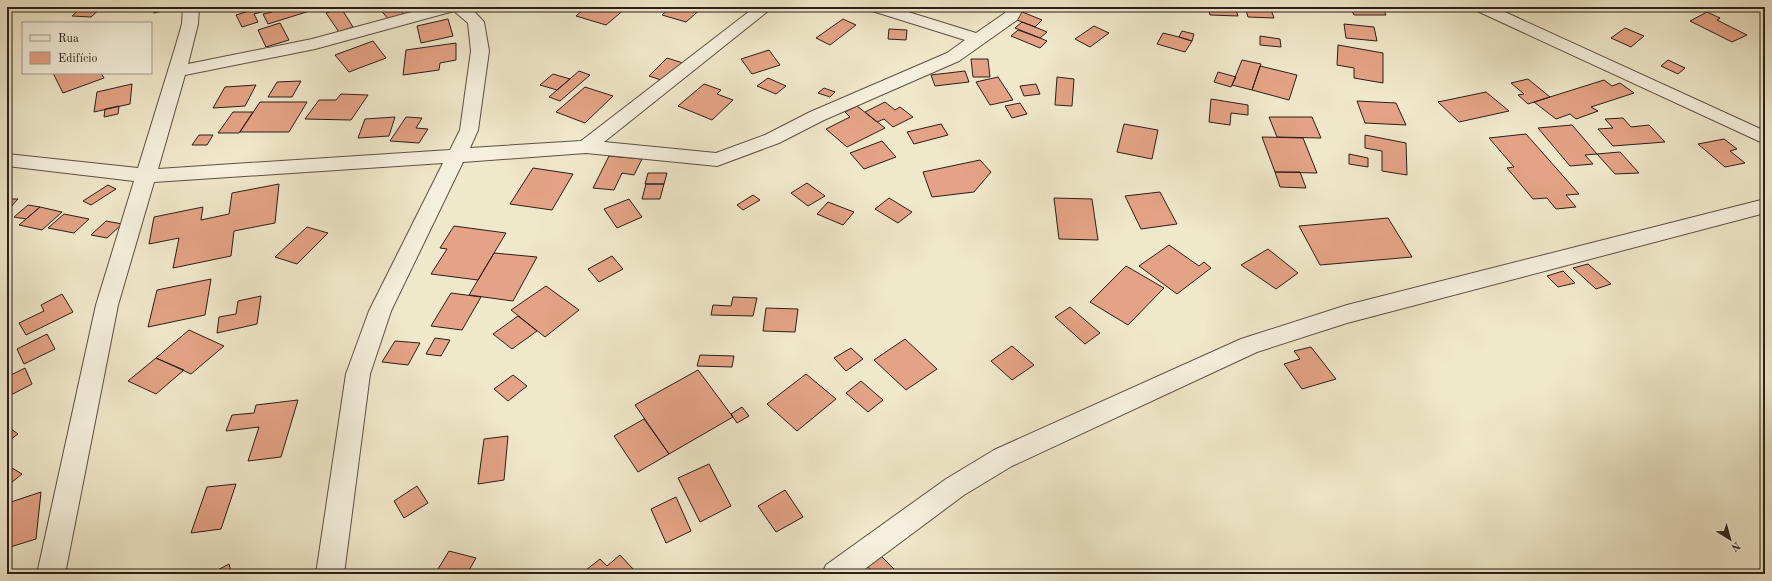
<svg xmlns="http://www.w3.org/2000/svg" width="1772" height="581" viewBox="0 0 1772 581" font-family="'Old Standard TT',serif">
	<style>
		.building { fill: #e4a386; stroke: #2b1e19 }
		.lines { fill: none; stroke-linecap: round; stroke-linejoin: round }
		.minor-casing { stroke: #5c5045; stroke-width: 2 }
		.tertiary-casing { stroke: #5c5045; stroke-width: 2 }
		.minor { fill: #f5f0dd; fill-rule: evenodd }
		.tertiary { fill: #f5f0dd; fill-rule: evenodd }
	</style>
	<rect width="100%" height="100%" fill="#f0e8ca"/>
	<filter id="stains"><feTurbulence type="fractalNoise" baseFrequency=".005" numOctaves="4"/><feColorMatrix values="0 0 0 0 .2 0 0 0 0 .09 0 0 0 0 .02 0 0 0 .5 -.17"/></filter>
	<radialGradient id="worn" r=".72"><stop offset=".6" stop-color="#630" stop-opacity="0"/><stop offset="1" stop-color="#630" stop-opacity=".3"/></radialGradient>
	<path class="building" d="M82,7H102L91,17L72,16Z
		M154,7H179L154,13Z
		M262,7L265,11L254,14L258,22L242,27L236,15Z
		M269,7H315L316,9L268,24L263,14L272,12Z
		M382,7H398L404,15L389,20L379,8Z
		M586,7H623L626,8L606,25L576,16Z
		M671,7H703L686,22L662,15Z
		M1208,7H1235L1238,16L1210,15Z
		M1245,7H1270L1274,18L1248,17Z
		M1350,7H1382L1386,15H1354Z
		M341,8L353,27L339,32L326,13Z
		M1020,11L1042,20L1035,27L1012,18Z
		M1707,12L1720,18L1717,20L1747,35L1732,42L1690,21Z
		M448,19L453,36L421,43L417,26Z
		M843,19L856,25L830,45L816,38Z
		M1022,22L1035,27L1047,32L1040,38L1015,28Z
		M280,23L289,40L266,47L258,30Z
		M1344,24L1374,27L1377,41L1346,38Z
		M1094,26L1109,33L1090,47L1075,39Z
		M1625,28L1644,36L1631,47L1611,38Z
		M889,29L907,30L906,40L888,39Z
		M1018,30L1040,38L1047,41L1040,48L1011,36Z
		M1182,31L1194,34L1192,41L1179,37Z
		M1163,33L1179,37L1192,41L1185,52L1157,44Z
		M1260,36L1280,39L1281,47L1260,45Z
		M373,41L386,58L349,72L335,55Z
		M456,43V60L440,63L439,70L403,75L406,50Z
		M1338,45L1383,53V83L1354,78V68L1337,65Z
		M769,50L780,65L752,74L741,59Z
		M667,58L683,63L664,81L649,76Z
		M971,59H988L990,77H973Z
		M1242,60L1261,64L1252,90L1232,85Z
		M1668,60L1685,68L1678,74L1661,66Z
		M1260,66L1297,75L1289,100L1252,90Z
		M579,71L590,75L560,101L549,97Z
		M965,71L969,82L935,86L931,75Z
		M1218,72L1236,77L1231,87L1214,82Z
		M53,73H101L104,78L63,93Z
		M553,74L570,79L557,90L540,85Z
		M998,77L1013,100L990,105L976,82Z
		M1057,77L1074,79L1072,106L1055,105Z
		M768,78L786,86L776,94L757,86Z
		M1528,79L1550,97L1528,104L1518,95L1524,94L1511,83Z
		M1604,80L1612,86L1620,83L1634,93L1591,107L1598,111L1576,119L1570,114L1556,119L1534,102Z
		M301,81L292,97H268L277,82Z
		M132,84L130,104L94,112L97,92Z
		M704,84L721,90L717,94L733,100L712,120L678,106Z
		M1036,84L1040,94L1024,96L1020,86Z
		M256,85L245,106L213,108L225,87Z
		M585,87L613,96L585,123L556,112Z
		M824,88L835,92L830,97L818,93Z
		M1486,92L1509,111L1459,122L1438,102Z
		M341,94L368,95L351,120L305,119L319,100H336Z
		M1211,99L1248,105V115L1231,113L1230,125L1209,122Z
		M1357,101L1396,103L1406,125L1365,123Z
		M260,102H307L289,132H240Z
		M885,102L895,110L900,107L913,117L893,127L884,119L877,122L865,112Z
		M1020,103L1027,114L1012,118L1005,106Z
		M119,106L118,114L104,117L105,109Z
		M857,106L885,128L847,147L826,129L850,117L845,112Z
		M233,112H253L239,133H218Z
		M395,117L389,136L358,138L365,119Z
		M406,117L422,118L416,128L428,129L419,143L390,141Z
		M1269,117H1312L1321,138L1277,137Z
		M1623,118L1631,127L1649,125L1665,142L1613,146L1598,129L1613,128L1605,119Z
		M941,124L948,135L914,144L907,132Z
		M1124,124L1158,130L1152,159L1117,152Z
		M1572,125L1597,154L1585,155L1593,164L1570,166L1538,128Z
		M1526,134L1579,194L1566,195L1576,207L1556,209L1547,198L1533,199L1507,168L1514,167L1489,138Z
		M199,135H213L207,145H192Z
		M1365,135L1406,143L1407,175L1382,171V151L1365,148Z
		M1262,137L1303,138L1317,173L1275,172Z
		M1724,139L1737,149L1730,151L1745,163L1725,167L1698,144Z
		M882,141L896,157L864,169L850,153Z
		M1620,152L1639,173L1615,174L1597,154Z
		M1349,154L1368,158V167L1349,164Z
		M609,156L642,159L634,175L622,173L614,190L593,188Z
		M980,160L991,172L974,192L932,197L923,172Z
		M533,168L573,174L552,210L510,204Z
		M1275,172H1300L1306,188L1280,187Z
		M648,173H667L664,184H645Z
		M807,183L825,196L808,206L791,193Z
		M279,184L275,223L234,231L231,256L173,268L179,238L149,244L154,217L203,207L201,220L229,214L232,193Z
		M646,184H664L660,199H642Z
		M108,185L116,189L91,205L83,201Z
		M1160,192L1177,224L1141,229L1125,196Z
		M753,195L760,200L743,210L737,205Z
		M889,198L912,212L898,223L875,209Z
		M1054,198L1092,199L1098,240L1059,239Z
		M7,199H18L7,211Z
		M629,199L642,217L617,228L604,209Z
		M828,202L854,212L843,225L817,214Z
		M28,205L40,207L26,219L14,217Z
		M40,207L62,212L42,230L19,225Z
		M64,214L89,219L74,233L48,228Z
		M1388,218L1412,257L1320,265L1299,226Z
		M106,221L122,224L107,238L91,235Z
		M454,226L506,233L478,280L431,274L447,249L440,248Z
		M307,227L328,233L297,264L275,257Z
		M1169,245L1199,266L1204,262L1211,268L1177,294L1139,266Z
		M1268,249L1298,273L1276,289L1241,265Z
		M494,253L537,257L513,301L469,295Z
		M612,256L623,269L599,282L588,269Z
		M1588,264L1611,284L1596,289L1573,268Z
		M1126,266L1164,288L1128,325L1090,302Z
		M1563,271L1575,283L1558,287L1547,276Z
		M211,279L205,315L148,327L157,290Z
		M546,286L579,310L545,337L511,310Z
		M451,293L481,297L462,330L431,326Z
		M62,294L73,312L26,335L19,323L44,311L41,305Z
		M261,296L257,324L217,333L219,317L236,314L238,301Z
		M733,297L757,298L753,316L711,315L713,305L731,306Z
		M1070,307L1100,333L1085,344L1055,317Z
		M766,308L798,309L795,332L763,331Z
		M518,316L537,331L512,349L493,334Z
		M189,330L224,346L191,374L156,358Z
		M47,334L55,349L24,364L17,349Z
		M435,338L450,340L441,356L426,354Z
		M905,339L937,369L906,390L874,360Z
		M395,341L420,343L408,365L382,362Z
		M1012,346L1034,365L1012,380L991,361Z
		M1311,347L1336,379L1302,389L1284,364L1300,359L1294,351Z
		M851,348L863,359L846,371L834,358Z
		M700,355L734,356L732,367L697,366Z
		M156,358L184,370L156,394L128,381Z
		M25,368L32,384L7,397V377Z
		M698,370L733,417L669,454L635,405Z
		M806,374L836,399L797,431L767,404Z
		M513,375L527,386L508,401L494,389Z
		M861,381L883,400L868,412L846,393Z
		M298,400L281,457L248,461L259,427L226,431L232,415L254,413L256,405Z
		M742,407L749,416L737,423L731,414Z
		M644,419L669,454L638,472L614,436Z
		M7,426L18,434L7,442Z
		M508,436L504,480L478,484L484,439Z
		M709,464L731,506L700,522L678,478Z
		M7,465L22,474L7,486Z
		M236,484L221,529L191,533L207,487Z
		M417,486L428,503L404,518L394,501Z
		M785,490L803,517L776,532L758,506Z
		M41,492L36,539L7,548V517H9L11,502Z
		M676,497L691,531L666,543L651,509Z
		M449,551L476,558L467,574H435Z
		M620,555L634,570L629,574H581L600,559L607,566Z
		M880,555L895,570L890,574H874L867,566Z
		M229,564L232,574H210Z"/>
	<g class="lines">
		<g class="minor-casing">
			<path id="minor" d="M183,7H199L198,24L188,64L312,39L430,7H470L484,22L489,51L478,130L470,148L581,141L755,7H773L604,142L716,153L765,135L810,112L947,53L965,40L869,10L867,7H892L976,33L1005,13V7H1021L1022,11L1017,20L959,61L824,120L779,143L717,166L586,153L463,162L391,311L370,374L344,574H316L346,374L369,311L443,163L154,182L118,305L65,574H37L96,305L134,181L7,166V154L138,168L175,48L182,24ZM454,11L468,23L471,51L460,130L450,150L158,169L185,75L315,49Z
				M1473,7H1494L1765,131V144L1475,10Z"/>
		</g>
		<g class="tertiary-casing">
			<path id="tertiary" d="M1765,199V213L1347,323L1257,352L1012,466L964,495L858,574H822L826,565L946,479L994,450L1241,339L1347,305Z"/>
		</g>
		<use href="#minor" class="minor"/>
		<use href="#tertiary" class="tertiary"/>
	</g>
	<rect width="1772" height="581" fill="none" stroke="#f0e8ca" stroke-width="24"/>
	<rect x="8" y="8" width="1756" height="565" fill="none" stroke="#2b1e19" stroke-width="2"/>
	<rect x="12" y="12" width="1748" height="557" fill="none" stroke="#2b1e19"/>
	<rect x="22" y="22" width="130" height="52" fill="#f5f0dd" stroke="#a49c8f"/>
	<rect x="30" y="35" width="20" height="6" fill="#f5f0dd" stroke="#a49c8f"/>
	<text x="58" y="42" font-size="12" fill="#2b1e19">Rua</text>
	<rect x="30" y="52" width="20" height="12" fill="#e4a386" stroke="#a49c8f"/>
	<text x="58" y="62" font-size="12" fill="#2b1e19">Edifício</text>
	<g transform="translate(1730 539) rotate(143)" stroke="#f5f0dd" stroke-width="3" paint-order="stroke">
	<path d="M0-3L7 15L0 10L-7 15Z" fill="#2b1e19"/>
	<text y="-6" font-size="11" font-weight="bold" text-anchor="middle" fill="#2b1e19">N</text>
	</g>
	<rect width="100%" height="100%" filter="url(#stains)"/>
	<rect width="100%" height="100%" fill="url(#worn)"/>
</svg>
